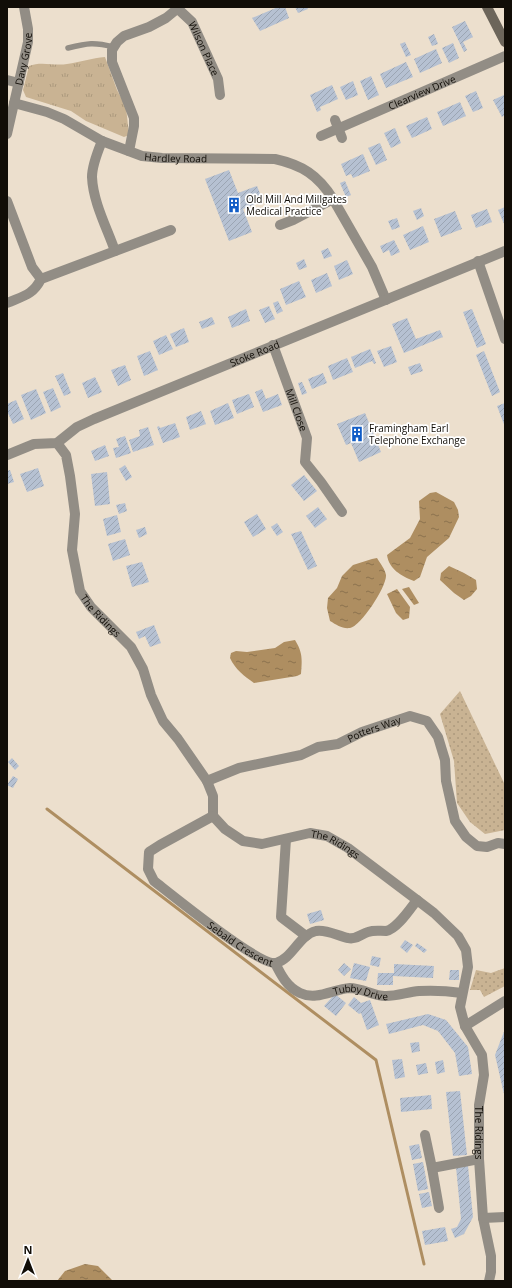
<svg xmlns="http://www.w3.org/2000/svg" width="512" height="1288" viewBox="0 0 512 1288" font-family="'Open Sans',sans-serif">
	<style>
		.grass { fill: url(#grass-tufts) }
		.park { fill: url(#park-dots) }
		.water { fill: url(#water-ripples) }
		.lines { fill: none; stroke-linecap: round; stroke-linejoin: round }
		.stream { stroke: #ae8e61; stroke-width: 3 }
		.building { fill: url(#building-hatch) }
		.service { stroke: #928d85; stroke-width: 5.5 }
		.minor { stroke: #928d85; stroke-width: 10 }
		.tertiary { stroke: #928d85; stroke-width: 10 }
		.secondary { stroke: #6c655a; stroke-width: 10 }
		.labels { text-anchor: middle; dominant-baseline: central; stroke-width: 3.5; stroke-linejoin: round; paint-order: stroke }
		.street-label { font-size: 10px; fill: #110d07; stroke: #fff }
		.poi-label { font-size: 10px; fill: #110d07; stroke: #fff; text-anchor: start }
	</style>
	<defs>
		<pattern id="grass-tufts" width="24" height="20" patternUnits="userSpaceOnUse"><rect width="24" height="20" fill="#c9b393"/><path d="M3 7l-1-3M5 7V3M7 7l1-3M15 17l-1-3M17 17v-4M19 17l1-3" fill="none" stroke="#ac997d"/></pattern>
		<pattern id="park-dots" width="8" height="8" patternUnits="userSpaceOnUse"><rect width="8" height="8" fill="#c9b393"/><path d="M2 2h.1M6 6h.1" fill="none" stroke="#ac997d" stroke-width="1.8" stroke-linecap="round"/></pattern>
		<pattern id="water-ripples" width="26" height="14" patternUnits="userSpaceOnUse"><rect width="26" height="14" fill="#ae8e61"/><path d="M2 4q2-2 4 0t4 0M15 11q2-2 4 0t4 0" fill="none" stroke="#8c724e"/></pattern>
		<pattern id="building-hatch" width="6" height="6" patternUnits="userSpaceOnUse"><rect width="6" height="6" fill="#b6c1d2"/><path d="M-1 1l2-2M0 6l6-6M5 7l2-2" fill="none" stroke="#9ba5b3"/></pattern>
	</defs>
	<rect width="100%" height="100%" fill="#ecdfcd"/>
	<path class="grass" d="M105,57L117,90L126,107L129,135L124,137L86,121L71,111L26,97L23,90L29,66C41,61 54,66 67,64C80,62 92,58 105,57Z"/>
	<path class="park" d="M460,691L505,785V830L485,834L470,822L457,803L454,761L440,714Z
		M505,968V986L484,997L480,990H470L476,970L491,973Z"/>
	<path class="water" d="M436,492L454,502L458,510L459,517L449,538L427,557L420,577L414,581C401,576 389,569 387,555L410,538L420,519L419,501L430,493Z
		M377,558C380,563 385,569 386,575C387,586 361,626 350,628C342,629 337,625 330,621L327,608L328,598L337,588L342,576L353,565L372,559Z
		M449,566L464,573L476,580L477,589L471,596L464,600L454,593L440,580L441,573Z
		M409,587L419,603L414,605L402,589Z
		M397,589L410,607L409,618L403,620L396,613L387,594Z
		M295,640C303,653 302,660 301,674L297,676L254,683C244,676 235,669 230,658L231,653L236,651L247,652L275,648L284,642Z
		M85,1264L98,1266L113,1281H57L65,1271Z"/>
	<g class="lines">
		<path class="stream" d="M47,809L376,1060L424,1264"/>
	</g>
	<path class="building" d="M278,7H285L289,18L260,31L252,18Z
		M295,7H307L308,9L298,13Z
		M465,21L473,37L463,42L467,50L464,52L452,27Z
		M434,34L438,44L432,46L428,37Z
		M405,42L411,55L406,57L400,44Z
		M453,43L459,58L449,63L442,48Z
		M436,49L442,63L420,73L414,59Z
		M406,62L413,77L386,88L380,74Z
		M371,76L379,95L368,100L360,81Z
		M353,81L358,95L346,100L340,87Z
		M332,85L338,99L320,107L321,110L317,112L310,95Z
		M476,91L483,108L473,112L465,96Z
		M504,95L505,97V115L502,117L493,100Z
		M460,102L466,116L443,126L437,112Z
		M427,117L432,129L412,138L406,126Z
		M395,128L401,143L391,148L384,133Z
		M380,143L387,160L376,165L368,148Z
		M363,154L370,171L353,178L351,174L346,176L341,164Z
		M229,170L238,193L257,186L263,201L243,209L252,232L229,241L205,179Z
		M345,181L351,195L346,197L340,183Z
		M505,207V226L498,210Z
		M421,208L424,216L417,220L413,211Z
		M487,209L492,222L476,228L471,215Z
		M455,211L462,229L441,237L434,219Z
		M397,218L400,227L392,230L388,221Z
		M423,226L429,242L410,250L403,235Z
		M394,240L400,252L391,256L389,250L383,253L380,246Z
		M328,248L332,256L324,259L321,251Z
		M304,259L307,267L299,270L296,263Z
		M347,260L353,274L339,280L334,266Z
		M327,273L332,286L316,293L311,280Z
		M299,281L306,297L286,305L280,289Z
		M278,301L283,311L277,314L273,303Z
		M269,306L275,319L265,323L259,310Z
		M246,309L250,321L232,328L228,317Z
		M472,309L486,344L477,348L463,312Z
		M212,317L215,324L202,329L199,322Z
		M407,318L416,339L440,330L443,337L404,353L392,324Z
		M184,328L189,342L176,347L170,334Z
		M166,335L173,349L159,355L153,341Z
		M391,346L397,362L384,367L377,351Z
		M370,349L376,363L374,364L372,361L355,368L351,357Z
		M150,351L158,370L144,376L137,356Z
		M484,351L500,392L492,396L476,355Z
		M347,358L353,372L333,380L328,366Z
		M420,363L423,371L411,375L408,367Z
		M125,365L131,380L118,386L111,370Z
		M63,373L71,393L64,396L55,376Z
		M323,373L327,383L312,389L308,379Z
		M95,377L102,392L88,398L82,383Z
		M302,382L307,393L302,395L298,383Z
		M53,388L61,407L51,412L43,392Z
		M36,389L46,413L31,420L21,395Z
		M262,389L266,399L278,394L282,405L263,412L255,392Z
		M249,394L254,407L237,414L232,400Z
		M16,400L24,419L13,424L7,411V404Z
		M228,403L234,418L215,425L210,411Z
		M505,403V427L497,406Z
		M201,411L206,424L190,430L186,417Z
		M365,413L381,452L359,462L351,443L346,445L337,424Z
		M175,423L180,437L163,443L157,427L159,426L160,428Z
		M148,427L154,445L133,452L129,440L140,436L139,430Z
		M125,436L131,453L116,458L113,448L119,447L116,439Z
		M105,445L109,456L95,461L91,451Z
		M125,465L132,477L126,481L119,469Z
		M38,468L44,486L27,492L20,474Z
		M10,470L14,482L7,484V471Z
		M107,472L110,504L95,506L91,474Z
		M304,475L317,491L304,501L291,485Z
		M125,503L127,511L119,514L116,505Z
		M318,507L327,519L315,528L306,516Z
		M257,514L266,529L253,537L244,522Z
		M117,515L121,532L107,536L103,519Z
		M277,523L283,532L277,536L271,527Z
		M145,527L147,534L139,538L136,530Z
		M301,531L317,566L308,570L291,534Z
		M125,539L130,555L113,561L108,544Z
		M142,562L149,582L132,587L126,566Z
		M154,625L161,643L150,647L145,636L139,639L136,632Z
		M12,758L19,766L15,770L8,762Z
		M13,776L18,779L13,788L7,785Z
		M321,910L324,920L310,924L307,914Z
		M405,940L413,945L407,953L400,947Z
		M417,943L427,950L424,953L415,946Z
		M372,956L381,958L379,967L370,965Z
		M344,963L351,969L344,976L338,970Z
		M354,963L370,967L366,981L350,978Z
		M394,964L434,966L433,978L393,976V985H377L378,973H394Z
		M450,970H459V980H449Z
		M335,994L346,1003L336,1016L324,1006Z
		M354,997L361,1003L370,1000L379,1025L367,1030L361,1013L359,1014L348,1005Z
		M428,1014L446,1020L468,1047L472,1074L459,1076L455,1053L438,1031L423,1025L389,1034L386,1024Z
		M505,1029V1094H504L495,1055Z
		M419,1042L420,1051L412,1053L410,1043Z
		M402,1059L405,1077L395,1079L392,1060Z
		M443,1060L445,1072L437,1074L435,1062Z
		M426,1063L428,1073L418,1075L416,1065Z
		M460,1091L467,1155L453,1156L446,1092Z
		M431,1095L432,1109L401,1112L400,1098Z
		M419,1144L422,1158L412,1160L409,1146Z
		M423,1162L428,1189L418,1191L413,1164Z
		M468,1166L473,1217L464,1234L455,1238L451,1229L457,1227L461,1219L456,1167Z
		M429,1192L432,1206L422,1208L419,1194Z
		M445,1227L448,1241L425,1245L422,1231Z"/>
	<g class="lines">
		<path class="service" d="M68,48C88,43 94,42 114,47"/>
		<g class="minor">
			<path id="s1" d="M176,7L192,22L218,79L220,95"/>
			<path d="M7,80L19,83"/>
			<path id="s2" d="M14,103L47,112L64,119L102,141L142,156L162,158L275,159C302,165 318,175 333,199"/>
			<path d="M335,120L342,138"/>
			<path id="s3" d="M7,134L28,42V29L24,7"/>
			<path id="s4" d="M321,136L505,56"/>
			<path d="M102,141C98,151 92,165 92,177C93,202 107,228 115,251"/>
			<path d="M129,151L134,126V118L112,62V50L117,42L124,36L149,27L166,18L177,9"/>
			<path d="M7,201L32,267L41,279"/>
			<path d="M280,225L293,220L333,199L372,267L386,300"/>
			<path d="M478,261L505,339"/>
			<path d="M7,303C23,296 33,295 41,279L171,230"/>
			<path id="s5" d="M273,345L307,438L305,462L321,482L342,512"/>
			<path id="s6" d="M57,443L66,455L70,476L75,514L72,550L80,591L91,607L131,647L143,669L151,695L163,721L178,739L207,781L213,796V816L225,829L243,841L262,844L310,833L327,836L348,848L417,900L434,913L458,936L466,950L468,967L460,1007L465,1026L482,1055L484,1075L479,1105V1159L483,1218L491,1256V1272L489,1281"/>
			<path id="s7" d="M207,781L239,768L301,755L318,747L338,744L362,732L410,716L427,721L438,737L445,760L446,781L455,821L466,837L477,846L487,847L498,843L505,844"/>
			<path id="s8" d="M213,816L160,845L149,852L148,869L154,881C172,895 259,966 276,963C292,959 299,935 316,931C326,929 338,936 348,938C356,940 361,934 368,932C374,930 379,931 386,931C397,929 410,909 417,900"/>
			<path d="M286,839L281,917L306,936"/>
			<path id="s9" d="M275,963C281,975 287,987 300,993C317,1001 333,989 350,988C362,988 376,997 386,996C397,996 408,992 419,991C434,990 448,991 462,993"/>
			<path d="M465,1026L505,1001"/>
			<path d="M425,1135L432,1168L479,1159"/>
			<path d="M432,1168L439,1208"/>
			<path d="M483,1218L505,1217"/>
		</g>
		<path class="tertiary" id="s10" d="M7,455L34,444L57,443L77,427L94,419L505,251"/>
		<path class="secondary" d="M487,7L505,42"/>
	</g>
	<defs>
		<g id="building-bare" transform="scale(1.2)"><path d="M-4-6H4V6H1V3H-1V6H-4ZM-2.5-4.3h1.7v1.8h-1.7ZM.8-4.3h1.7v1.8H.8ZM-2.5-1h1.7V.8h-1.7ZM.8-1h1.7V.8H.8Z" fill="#105cc6" stroke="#fff" stroke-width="2.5" paint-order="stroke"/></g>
	</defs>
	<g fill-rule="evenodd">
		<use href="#building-bare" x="234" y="205"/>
		<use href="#building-bare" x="357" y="434"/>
	</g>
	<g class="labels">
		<g class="street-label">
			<text stroke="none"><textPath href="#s1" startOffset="51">Wilson Place</textPath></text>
			<text stroke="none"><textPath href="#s3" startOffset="77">Davy Grove</textPath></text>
			<text stroke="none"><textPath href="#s4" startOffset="110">Clearview Drive</textPath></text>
			<text stroke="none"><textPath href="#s2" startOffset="173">Hardley Road</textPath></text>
			<text stroke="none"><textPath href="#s10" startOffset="270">Stoke Road</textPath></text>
			<text stroke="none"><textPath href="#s5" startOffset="69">Mill Close</textPath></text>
			<text stroke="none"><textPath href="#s6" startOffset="185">The Ridings</textPath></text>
			<text stroke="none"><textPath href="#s7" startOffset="176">Potters Way</textPath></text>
			<text stroke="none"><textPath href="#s6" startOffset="556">The Ridings</textPath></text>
			<text stroke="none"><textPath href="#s8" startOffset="211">Sebald Crescent</textPath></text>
			<text stroke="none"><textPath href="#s9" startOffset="102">Tubby Drive</textPath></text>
			<text stroke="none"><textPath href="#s6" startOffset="916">The Ridings</textPath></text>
		</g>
		<g class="poi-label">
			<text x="246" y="199">Old Mill And Millgates<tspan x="246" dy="12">Medical Practice</tspan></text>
			<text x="369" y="428">Framingham Earl<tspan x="369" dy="12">Telephone Exchange</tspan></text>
		</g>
	</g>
	<rect width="512" height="1288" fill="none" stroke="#110d07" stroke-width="16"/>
	<g transform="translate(28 1260)" stroke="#ffffff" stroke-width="3" paint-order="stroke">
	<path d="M0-3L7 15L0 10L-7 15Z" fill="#110d07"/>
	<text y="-6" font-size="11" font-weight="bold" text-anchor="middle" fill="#110d07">N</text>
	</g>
</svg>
